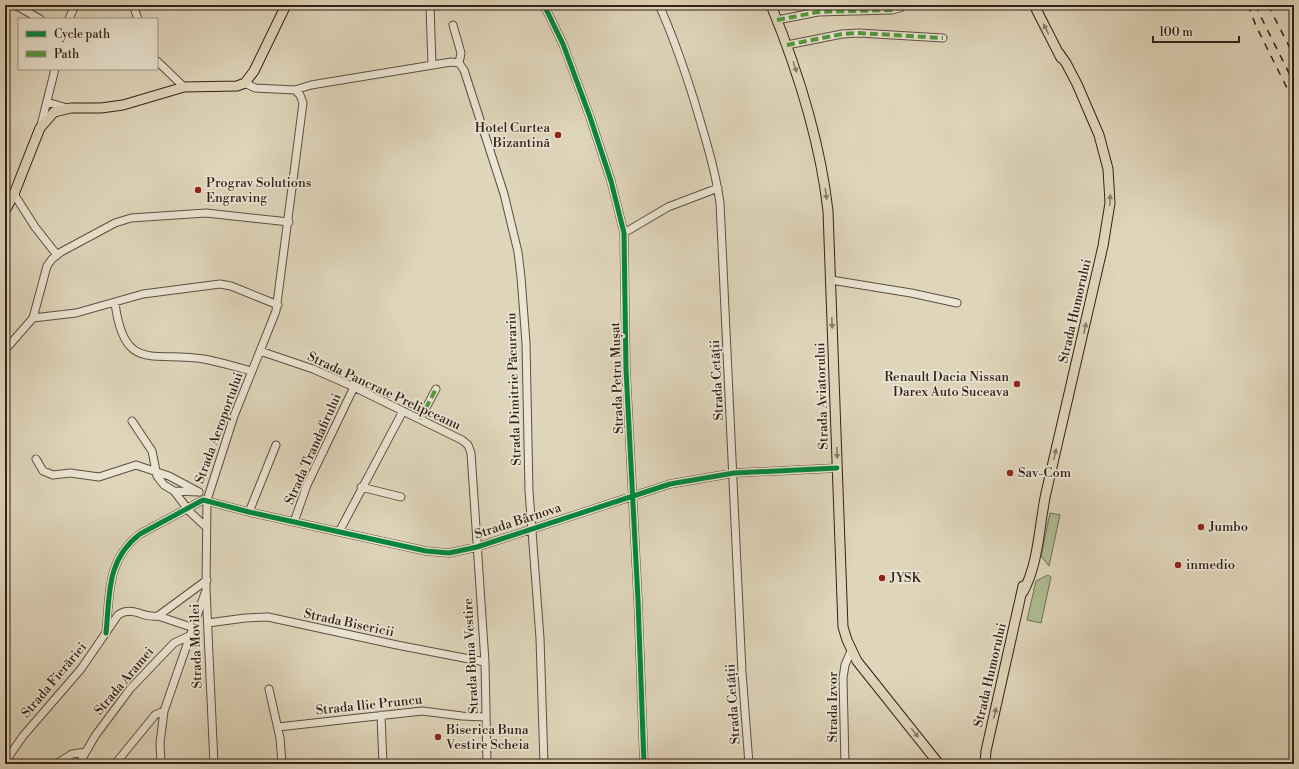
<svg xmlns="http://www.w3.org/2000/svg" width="1299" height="769" viewBox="0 0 1299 769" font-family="'Libre Bodoni',serif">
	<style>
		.green { fill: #aebe92; stroke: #707056 }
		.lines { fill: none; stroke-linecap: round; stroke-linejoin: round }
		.minor-casing { stroke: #5e4e41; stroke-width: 9 }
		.major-casing { stroke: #332119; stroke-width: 11 }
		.minor { stroke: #eae4d2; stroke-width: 7 }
		.major { stroke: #dfd5ba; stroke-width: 9 }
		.rail { stroke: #332119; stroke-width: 1.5; stroke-dasharray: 7 7; stroke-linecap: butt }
		.quiet { stroke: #519b3e; stroke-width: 4; stroke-dasharray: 8 4; stroke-linecap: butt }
		.cycleway-casing { stroke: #eae4d2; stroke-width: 8 }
		.cycleway { stroke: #00873e; stroke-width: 5 }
		.oneway { fill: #897b6a }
		.poi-dot { fill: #8f2418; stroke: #eae4d2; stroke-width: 1.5 }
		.labels { text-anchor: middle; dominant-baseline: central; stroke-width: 3.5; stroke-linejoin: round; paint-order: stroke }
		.poi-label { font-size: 13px; fill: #332119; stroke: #eae4d2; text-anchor: start }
		.street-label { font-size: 13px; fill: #332119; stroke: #eae4d2 }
	</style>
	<rect width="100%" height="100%" fill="#dfd5ba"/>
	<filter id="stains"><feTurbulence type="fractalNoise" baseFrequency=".005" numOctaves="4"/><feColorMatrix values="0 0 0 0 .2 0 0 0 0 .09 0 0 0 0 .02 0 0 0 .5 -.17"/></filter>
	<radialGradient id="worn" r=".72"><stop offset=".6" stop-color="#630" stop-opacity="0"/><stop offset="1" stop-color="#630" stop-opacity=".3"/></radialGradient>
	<path class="green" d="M1050,513L1060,515L1049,566L1041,556Z
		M1048,575L1051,577L1041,623L1027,620L1036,581Z"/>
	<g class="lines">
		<g class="minor-casing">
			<path id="minor" d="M15,5L40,19
				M133,5L138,19
				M430,5L432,65
				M544,5L563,44L590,117L611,181L624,233L626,369L638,600L644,764
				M659,5C673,36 684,68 694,100C704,134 715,168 720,203L742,672L749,764
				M69,19L75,5
				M777,20L818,12L892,10L900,8L901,5
				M453,25L461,53L459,63
				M787,45L842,34L859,33L943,38
				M157,61L184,87
				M459,63L464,70L504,194L518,252L521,277L526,343L529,491L540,638L544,764
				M245,83L255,88L295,90
				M295,90L311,85L451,62L459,63
				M47,102L67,108
				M41,125L55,69
				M14,194L35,227L57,255
				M624,233L668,207L718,188
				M831,280L911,293L957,303
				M115,303C124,373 152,351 204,359C220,362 236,367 252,371
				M33,318L76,313L143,294L220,284L231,286L278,305
				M5,350L33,318L47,266L52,259L61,252L115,223L131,218L206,213L289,222
				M260,351L313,369L354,387L462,440L468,445L471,453L485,662L487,764
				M420,419L436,389
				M132,421L152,451L157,476L164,485L174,491L199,492
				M36,459L43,471L53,475L70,473L99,477L136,465L169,476L199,492
				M361,487L401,497
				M174,491L190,512L206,527
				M249,512L276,445
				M294,522L307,485L354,387
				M339,532L403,411
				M158,616L194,628
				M208,623L245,618L268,617L397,645L485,662
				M106,633C110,594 106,560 140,534L203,500L249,512L426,551L449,553L477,547L670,484L734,473L837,468
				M269,689L280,738L282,764
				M381,715L383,764
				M278,727L422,711L462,716L486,717
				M5,762L23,736L81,669L118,615C133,605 143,619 158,616L207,580
				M56,764L72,754L85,752
				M79,764L95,736L130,689L174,643L191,635
				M115,764L155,715L164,711
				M161,764L160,743L164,711L205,593
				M214,764L206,589L207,500L234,416L276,311L303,103L300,95L295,90
				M845,764L843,678L845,665L851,651"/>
		</g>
		<g class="major-casing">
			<path id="major" d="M771,5C798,71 820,140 828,211L843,627L847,640L857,661L939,764
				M1034,5L1061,58
				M5,211L14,194L40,128L54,112L71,108H101L123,105L184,87L237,86L245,83L254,71L286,5
				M1023,592C1039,563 1039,525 1046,493L1103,246L1110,203L1108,169L1099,135L1077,84L1066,63L1059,53
				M985,764L986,751L1023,586"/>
		</g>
		<use href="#minor" class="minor"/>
		<use href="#major" class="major"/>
		<path class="rail" d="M1248,5L1256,26L1294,102
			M1255,5L1294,83
			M1268,5L1294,56"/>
		<path class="quiet" d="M777,20L818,12L892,10L900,8L901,5
			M787,45L842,34L859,33L943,38
			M420,419L436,389"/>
		<g class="cycleway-casing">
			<path id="cycleway" d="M544,5L563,44L590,117L611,181L624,233L626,369L638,600L644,764
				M106,633C110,594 106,560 140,534L203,500L249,512L426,551L449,553L477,547L670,484L734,473L837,468"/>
		</g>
		<use href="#cycleway" class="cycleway"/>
	</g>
	<defs><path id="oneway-solid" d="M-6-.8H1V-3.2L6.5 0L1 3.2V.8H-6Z"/></defs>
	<g class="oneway">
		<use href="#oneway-solid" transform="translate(1046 29) rotate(-117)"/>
		<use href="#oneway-solid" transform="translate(795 67) rotate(71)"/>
		<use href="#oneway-solid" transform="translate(826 194) rotate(82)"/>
		<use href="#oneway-solid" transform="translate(1110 200) rotate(-87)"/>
		<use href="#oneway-solid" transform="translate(832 323) rotate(88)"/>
		<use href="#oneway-solid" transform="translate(1085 328) rotate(-78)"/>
		<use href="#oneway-solid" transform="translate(837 453) rotate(88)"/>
		<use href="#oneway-solid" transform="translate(1055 454) rotate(-77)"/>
		<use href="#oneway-solid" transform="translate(995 713) rotate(-77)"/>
		<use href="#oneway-solid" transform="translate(915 733) rotate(52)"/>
	</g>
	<g class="poi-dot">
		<circle cx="558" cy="135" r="4"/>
		<circle cx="198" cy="190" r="4"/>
		<circle cx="1017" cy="384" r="4"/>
		<circle cx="1010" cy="473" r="4"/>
		<circle cx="1201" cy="527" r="4"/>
		<circle cx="1178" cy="565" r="4"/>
		<circle cx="882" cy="578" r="4"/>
		<circle cx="438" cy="737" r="4"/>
	</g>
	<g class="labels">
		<g class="poi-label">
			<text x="550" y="128" text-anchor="end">Hotel Curtea<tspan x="550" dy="15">Bizantină</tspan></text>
			<text x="206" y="183">Prograv Solutions<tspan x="206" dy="15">Engraving</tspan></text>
			<text x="1009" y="377" text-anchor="end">Renault Dacia Nissan<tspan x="1009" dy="15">Darex Auto Suceava</tspan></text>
			<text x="1018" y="473">Sav-Com</text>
			<text x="1209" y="527">Jumbo</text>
			<text x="1186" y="565">inmedio</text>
			<text x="890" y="578">JYSK</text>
			<text x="446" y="730">Biserica Buna<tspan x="446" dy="15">Vestire Scheia</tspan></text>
		</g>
		<g class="street-label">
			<text transform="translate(1075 311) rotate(-77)">Strada Humorului</text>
			<text transform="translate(617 378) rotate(-92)">Strada Petru Mușat</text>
			<text transform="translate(717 380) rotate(-93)">Strada Cetății</text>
			<text transform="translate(514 389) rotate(-92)">Strada Dimitrie Păcurariu</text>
			<text transform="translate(384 391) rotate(25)">Strada Pancrate Prelipceanu</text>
			<text transform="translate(822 396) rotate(-92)">Strada Aviatorului</text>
			<text transform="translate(219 428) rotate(-70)">Strada Aeroportului</text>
			<text transform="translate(313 449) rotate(-66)">Strada Trandafirului</text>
			<text transform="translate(518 521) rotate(-18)">Strada Bârnova</text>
			<text transform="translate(349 623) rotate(12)">Strada Bisericii</text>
			<text transform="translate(196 646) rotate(-92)">Strada Movilei</text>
			<text transform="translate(471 656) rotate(-93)">Strada Buna Vestire</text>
			<text transform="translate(990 675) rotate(-77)">Strada Humorului</text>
			<text transform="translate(54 680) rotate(-50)">Strada Fierăriei</text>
			<text transform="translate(124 681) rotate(-50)">Strada Aramei</text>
			<text transform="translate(733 704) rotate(-94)">Strada Cetății</text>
			<text transform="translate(369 705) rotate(-6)">Strada Ilie Pruncu</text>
			<text transform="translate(833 707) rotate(-90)">Strada Izvor</text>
		</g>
	</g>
	<rect width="1299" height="769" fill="none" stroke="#dfd5ba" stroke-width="20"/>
	<rect x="6" y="6" width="1287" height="757" fill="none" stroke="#332119" stroke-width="2"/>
	<rect x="10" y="10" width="1279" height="749" fill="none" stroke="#332119"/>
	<rect x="18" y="18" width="140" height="52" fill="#eae4d2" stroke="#a19688"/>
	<rect x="26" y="31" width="20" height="6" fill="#00873e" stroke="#a19688"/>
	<text x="54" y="38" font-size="12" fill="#332119">Cycle path</text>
	<rect x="26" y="51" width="20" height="6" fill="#519b3e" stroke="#a19688"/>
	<text x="54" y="58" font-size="12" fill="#332119">Path</text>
	<path d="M1153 36v6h86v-6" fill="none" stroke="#332119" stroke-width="2"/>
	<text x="1159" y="36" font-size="12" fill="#332119" stroke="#eae4d2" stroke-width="3" paint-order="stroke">100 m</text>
	<rect width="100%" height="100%" filter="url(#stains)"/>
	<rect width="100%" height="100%" fill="url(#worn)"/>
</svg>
